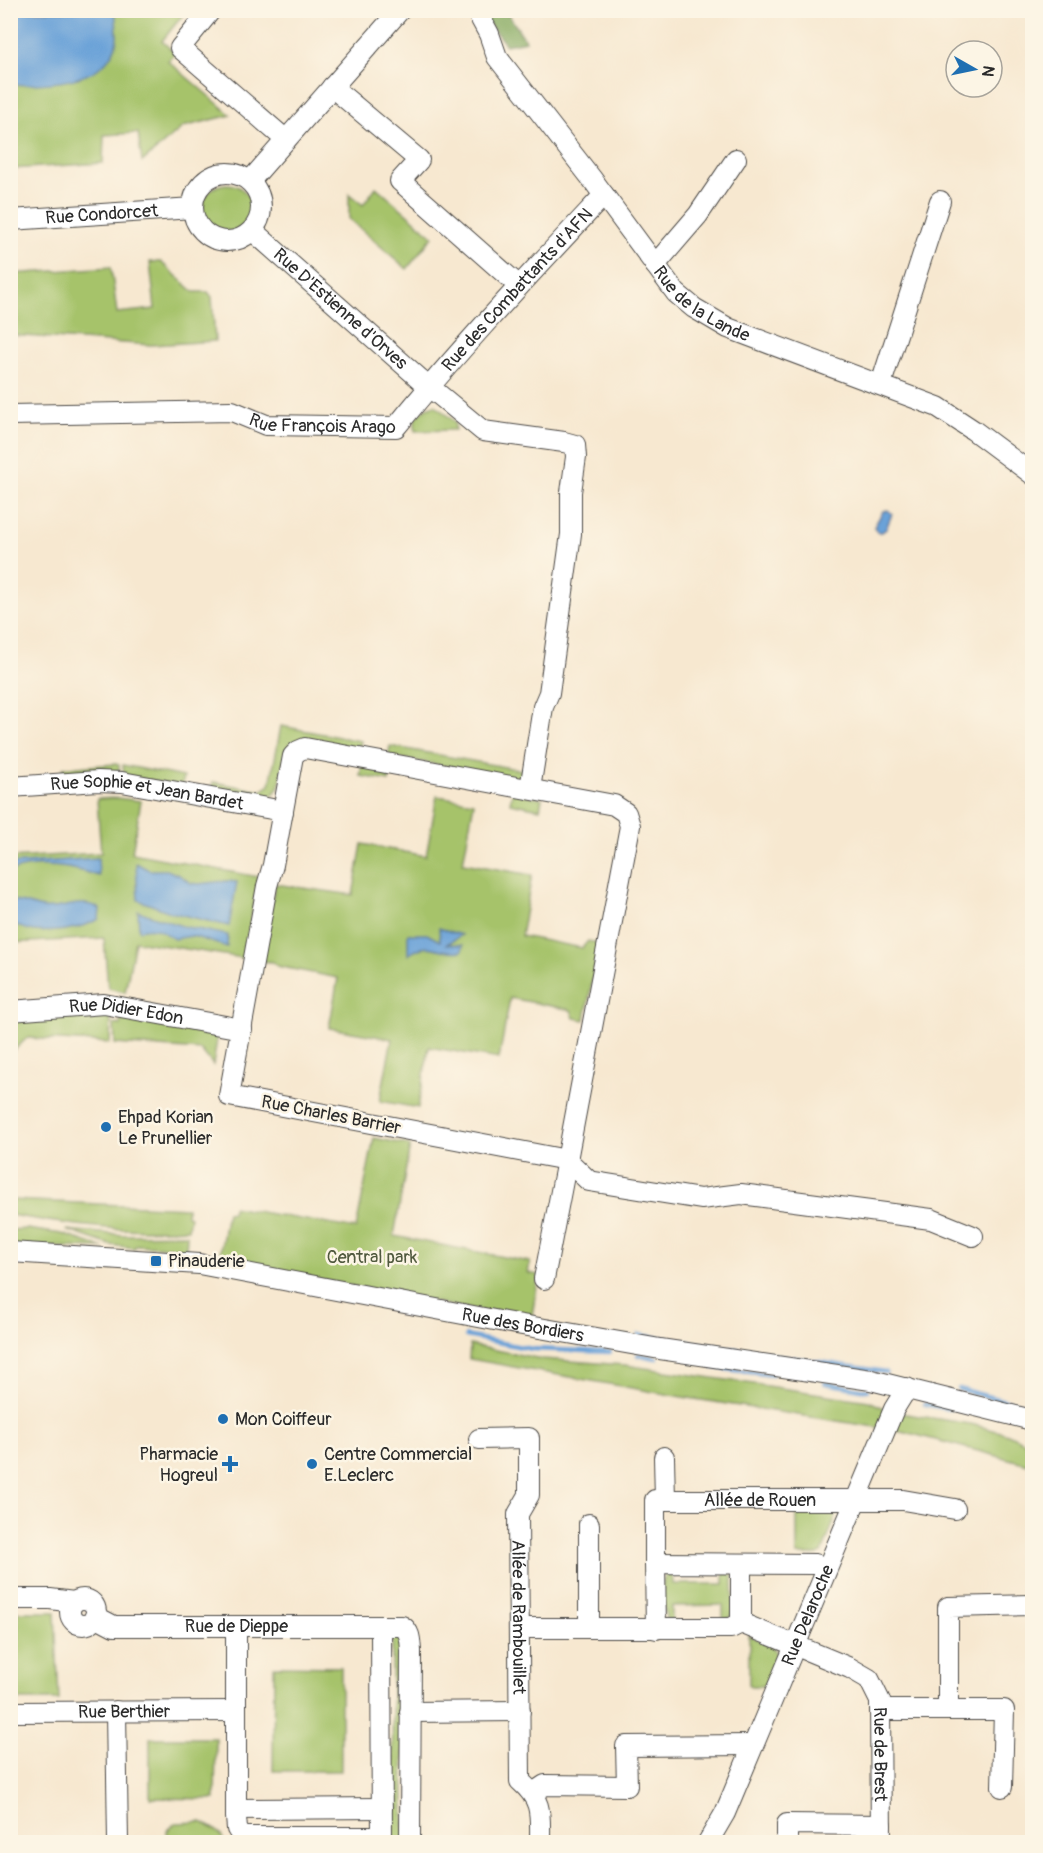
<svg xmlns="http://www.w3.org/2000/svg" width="1043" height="1853" viewBox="0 0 1043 1853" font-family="Pangolin,sans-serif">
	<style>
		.green { fill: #a6c36b; stroke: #68774b; stroke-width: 1.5 }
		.forest { fill: #84a95f; stroke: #586a45; stroke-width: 1.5 }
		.water { fill: #6aa2d8; stroke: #4a6682; stroke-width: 1.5 }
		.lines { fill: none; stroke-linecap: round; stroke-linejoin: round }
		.stream { stroke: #6aa2d8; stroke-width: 4.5 }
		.minor-casing { stroke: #4a4744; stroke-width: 22 }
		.minor { stroke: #fff; stroke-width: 20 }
		.poi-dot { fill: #1f6fb2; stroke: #fcf5e5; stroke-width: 2 }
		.labels { text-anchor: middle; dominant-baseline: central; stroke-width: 5; stroke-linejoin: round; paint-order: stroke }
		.street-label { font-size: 18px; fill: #2b2b2b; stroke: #fcf5e5 }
		.poi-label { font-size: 18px; fill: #2b2b2b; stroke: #fcf5e5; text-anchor: start }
		.park-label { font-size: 18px; fill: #50593e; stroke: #fcf5e5 }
	</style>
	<rect width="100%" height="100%" fill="#fcf5e5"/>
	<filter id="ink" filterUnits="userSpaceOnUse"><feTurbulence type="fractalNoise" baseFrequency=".0167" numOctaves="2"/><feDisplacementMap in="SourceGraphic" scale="12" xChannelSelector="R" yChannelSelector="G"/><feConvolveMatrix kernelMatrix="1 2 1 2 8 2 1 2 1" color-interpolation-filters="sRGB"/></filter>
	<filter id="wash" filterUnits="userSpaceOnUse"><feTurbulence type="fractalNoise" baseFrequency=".008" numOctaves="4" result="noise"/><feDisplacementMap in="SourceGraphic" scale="24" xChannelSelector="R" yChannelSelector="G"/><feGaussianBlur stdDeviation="1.35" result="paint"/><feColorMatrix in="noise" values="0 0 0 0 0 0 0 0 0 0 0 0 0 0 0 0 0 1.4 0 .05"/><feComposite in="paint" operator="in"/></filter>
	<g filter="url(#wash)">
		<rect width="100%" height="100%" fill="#f7e8d0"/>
		<path class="green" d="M11,11H186L162,41L175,53L168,61L231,115L183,127L142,162L138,133L104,135L103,163L11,169Z
			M203 208a24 24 0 1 1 48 0a24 24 0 1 1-48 0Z
			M376,187L433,236L407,269L349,219V194L363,205Z
			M150,262H161L194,292H208L212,297L215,341L151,345L11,335V274L111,267L117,313L155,309Z
			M435,405L455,422V430L415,431V419L426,408Z
			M281,726L361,741L359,751L298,741C272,754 293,787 265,800L212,792L213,782L261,791L270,785Z
			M390,746L527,771L520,779L388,756Z
			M116,764L119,765V776L64,778L63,768Z
			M123,765L184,777L182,786L124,776Z
			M362,765L391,770L389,781L360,776Z
			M512,793L542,798L540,809L510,803Z
			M437,796L474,802L463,863L532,875L521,936L582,948L588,941L599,943L585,1020L574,1018L571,1010L510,998L499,1059L429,1047L418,1108L380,1101L392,1039L329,1028L338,978L277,966L273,962L261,961L275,884L353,895L362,844L426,856Z
			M117,798L141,801L132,853L259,877L243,958L135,941L125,992L108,988L104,938L11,943L10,858L101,853L97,799Z
			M111,1013L110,1043L27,1038L11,1053V1017Z
			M122,1015L218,1033L213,1065L201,1050L115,1044L114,1024L120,1025Z
			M374,1138L410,1145L394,1236L530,1262L528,1273L539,1275L531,1321L219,1260L227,1212L232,1213L233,1207L356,1229Z
			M11,1200L187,1208V1215L190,1216L188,1229C128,1233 69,1225 11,1215Z
			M27,1229L62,1234L104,1248L11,1246L10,1230Z
			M66,1230L124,1235L187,1234L186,1252L170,1251V1247L136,1245L135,1248L110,1245Z
			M470,1345L542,1359L625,1365L869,1401L893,1412L971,1424L1008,1434L1032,1446V1465L901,1431L682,1397L469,1359Z
			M797,1509H832L836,1516L822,1553L817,1555H797Z
			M724,1569L733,1576L734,1609L731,1617L723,1620V1605L672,1606V1621L666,1619C664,1604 656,1578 672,1570L673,1584H724Z
			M18,1612H55L59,1700H11V1640L17,1639Z
			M395,1631L403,1636L404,1842H393L392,1636Z
			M749,1635L773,1647L777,1653L776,1660L765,1686H749Z
			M274,1666L341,1667V1771H273Z
			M150,1738H216L215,1799L150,1798Z
			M201,1822C211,1827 221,1831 224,1842H168L167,1831L175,1823Z"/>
		<path class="forest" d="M478,11H506L526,41L506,45Z"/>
		<path class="water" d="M10,11H115C116,24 120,40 113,52C96,85 43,84 11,85Z
			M888,510L892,514L886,529L882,532H877L874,527L883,511Z
			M98,858L99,876C72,867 38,861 11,871V864Z
			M136,863L149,870H167L179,875L191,883L198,884L225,881L237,882L229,926L170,912L138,900Z
			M11,901C22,900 33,907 44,908C64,910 81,897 100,909L99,919C79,931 29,939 11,921Z
			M138,911L182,926L228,935L227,947L192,936L174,939C159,930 158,926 139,930Z
			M439,928L462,935L447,944L463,945L462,951C436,955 432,938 408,955V934H427L440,941Z"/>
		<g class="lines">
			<path class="stream" d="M639,1335L886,1372
				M466,1336L532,1349L610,1352
				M638,1355L656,1358
				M712,1367L772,1375
				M825,1383L867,1390
				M959,1389L1032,1408
				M925,1404L949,1409"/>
		</g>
	</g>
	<g filter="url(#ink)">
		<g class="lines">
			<g class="minor-casing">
				<g id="minor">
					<path d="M211,10L180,48L286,140"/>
					<path id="s1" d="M476,10L489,34L497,57L592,179L676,293L694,308L728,328L938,407L973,430L1032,474"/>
					<path d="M332,87L419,160L400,181L519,286"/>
					<circle cx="227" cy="207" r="34"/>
					<path d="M250,181L400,10"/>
					<path id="s2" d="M10,220L193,208"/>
					<path id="s3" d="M253,231L420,379L483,431L564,442L575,445L576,457L571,492V534L549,693L543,707L530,789"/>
					<path d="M655,265L698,215L736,159"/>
					<path d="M881,384L940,201"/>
					<path id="s4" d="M10,415L232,411L266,425L396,427C462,346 533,271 604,195"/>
					<path d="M305,748L614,805L626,813L630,826L567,1160L229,1096L267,886L273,865L293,756L298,751Z"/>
					<path id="s5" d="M10,787L98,781L122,782L283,811"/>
					<path id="s6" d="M10,1011L104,1004L242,1029"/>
					<path d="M567,1160L589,1181L701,1199L741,1194L931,1219L973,1236"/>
					<path id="s7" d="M10,1252L199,1264L505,1322L660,1349L871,1380L1032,1420"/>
					<path d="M544,1279L567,1160"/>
					<path id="s8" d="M479,1439L529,1438V1495L518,1514L520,1781C543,1801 540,1814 540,1842"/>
					<path d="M664,1457L665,1500"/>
					<path d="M589,1524V1628"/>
					<path id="s9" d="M655,1563V1500H903L955,1509"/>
					<circle cx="83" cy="1612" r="13"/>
					<path d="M10,1599H50L74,1602"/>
					<path id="s10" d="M95,1616L114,1626H402C411,1632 410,1641 411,1651L410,1842"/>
					<path d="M741,1623V1564"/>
					<path d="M236,1626V1817L237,1829L242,1837H382"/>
					<path d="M381,1626L382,1842"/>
					<path id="s11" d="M519,1628H731L741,1623L850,1668L869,1679L880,1701L881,1842"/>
					<path d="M656,1629L655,1563L815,1564L826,1568"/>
					<path d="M880,1710H1004L1002,1787"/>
					<path d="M948,1710V1607L1032,1605"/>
					<path d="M116,1711L118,1842"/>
					<path id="s12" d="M10,1712L236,1711"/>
					<path d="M410,1712L520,1711"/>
					<path d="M533,1793L545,1785L627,1786L626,1746L752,1745"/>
					<path d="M236,1809L382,1808"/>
					<path id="s13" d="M708,1842L725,1813L894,1409L907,1388"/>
					<path d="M787,1842V1824L881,1825"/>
				</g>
			</g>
			<use href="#minor" class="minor"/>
		</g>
	</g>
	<g class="poi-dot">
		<circle cx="106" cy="1127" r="6"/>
		<rect x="150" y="1255" width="12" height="12" rx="3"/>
		<circle cx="223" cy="1419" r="6"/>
		<path d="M227 1455h6v6h6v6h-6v6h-6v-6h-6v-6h6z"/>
		<circle cx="312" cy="1464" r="6"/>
	</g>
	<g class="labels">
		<g class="street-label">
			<text stroke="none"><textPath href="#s2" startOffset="92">Rue Condorcet</textPath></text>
			<text stroke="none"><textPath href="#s4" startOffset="572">Rue des Combattants d'AFN</textPath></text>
			<text stroke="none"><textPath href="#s1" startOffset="375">Rue de la Lande</textPath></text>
			<text stroke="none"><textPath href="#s3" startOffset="117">Rue D'Estienne d'Orves</textPath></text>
			<text stroke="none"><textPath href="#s4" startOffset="315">Rue François Arago</textPath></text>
			<text stroke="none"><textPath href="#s5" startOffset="138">Rue Sophie et Jean Bardet</textPath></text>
			<text stroke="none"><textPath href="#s6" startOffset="117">Rue Didier Edon</textPath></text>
			<text transform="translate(331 1115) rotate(11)">Rue Charles Barrier</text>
			<text stroke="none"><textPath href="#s7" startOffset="519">Rue des Bordiers</textPath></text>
			<text stroke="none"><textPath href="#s9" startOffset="168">Allée de Rouen</textPath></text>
			<text stroke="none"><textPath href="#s13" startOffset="248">Rue Delaroche</textPath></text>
			<text stroke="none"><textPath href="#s8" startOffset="232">Allée de Rambouillet</textPath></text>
			<text stroke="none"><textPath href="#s10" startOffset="144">Rue de Dieppe</textPath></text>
			<text stroke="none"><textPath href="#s12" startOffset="114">Rue Berthier</textPath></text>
			<text stroke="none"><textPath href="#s11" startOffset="441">Rue de Brest</textPath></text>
		</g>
		<g class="poi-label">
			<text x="118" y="1117">Ehpad Korian<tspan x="118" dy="21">Le Prunellier</tspan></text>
			<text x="168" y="1261">Pinauderie</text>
			<text x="235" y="1419">Mon Coiffeur</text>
			<text x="218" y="1454" text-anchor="end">Pharmacie<tspan x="218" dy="21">Hogreul</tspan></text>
			<text x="324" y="1454">Centre Commercial<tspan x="324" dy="21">E.Leclerc</tspan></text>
		</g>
		<g class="park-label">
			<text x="372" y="1257">Central park</text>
		</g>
	</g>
	<rect width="1043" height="1853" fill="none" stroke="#fcf5e5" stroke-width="36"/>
	<g transform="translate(974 69) rotate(99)"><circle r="28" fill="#fcf5e5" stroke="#a8a49b" stroke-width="1.5"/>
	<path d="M0-4.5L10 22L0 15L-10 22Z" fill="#1f6fb2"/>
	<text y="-9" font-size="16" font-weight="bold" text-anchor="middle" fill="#2b2b2b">N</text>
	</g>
</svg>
